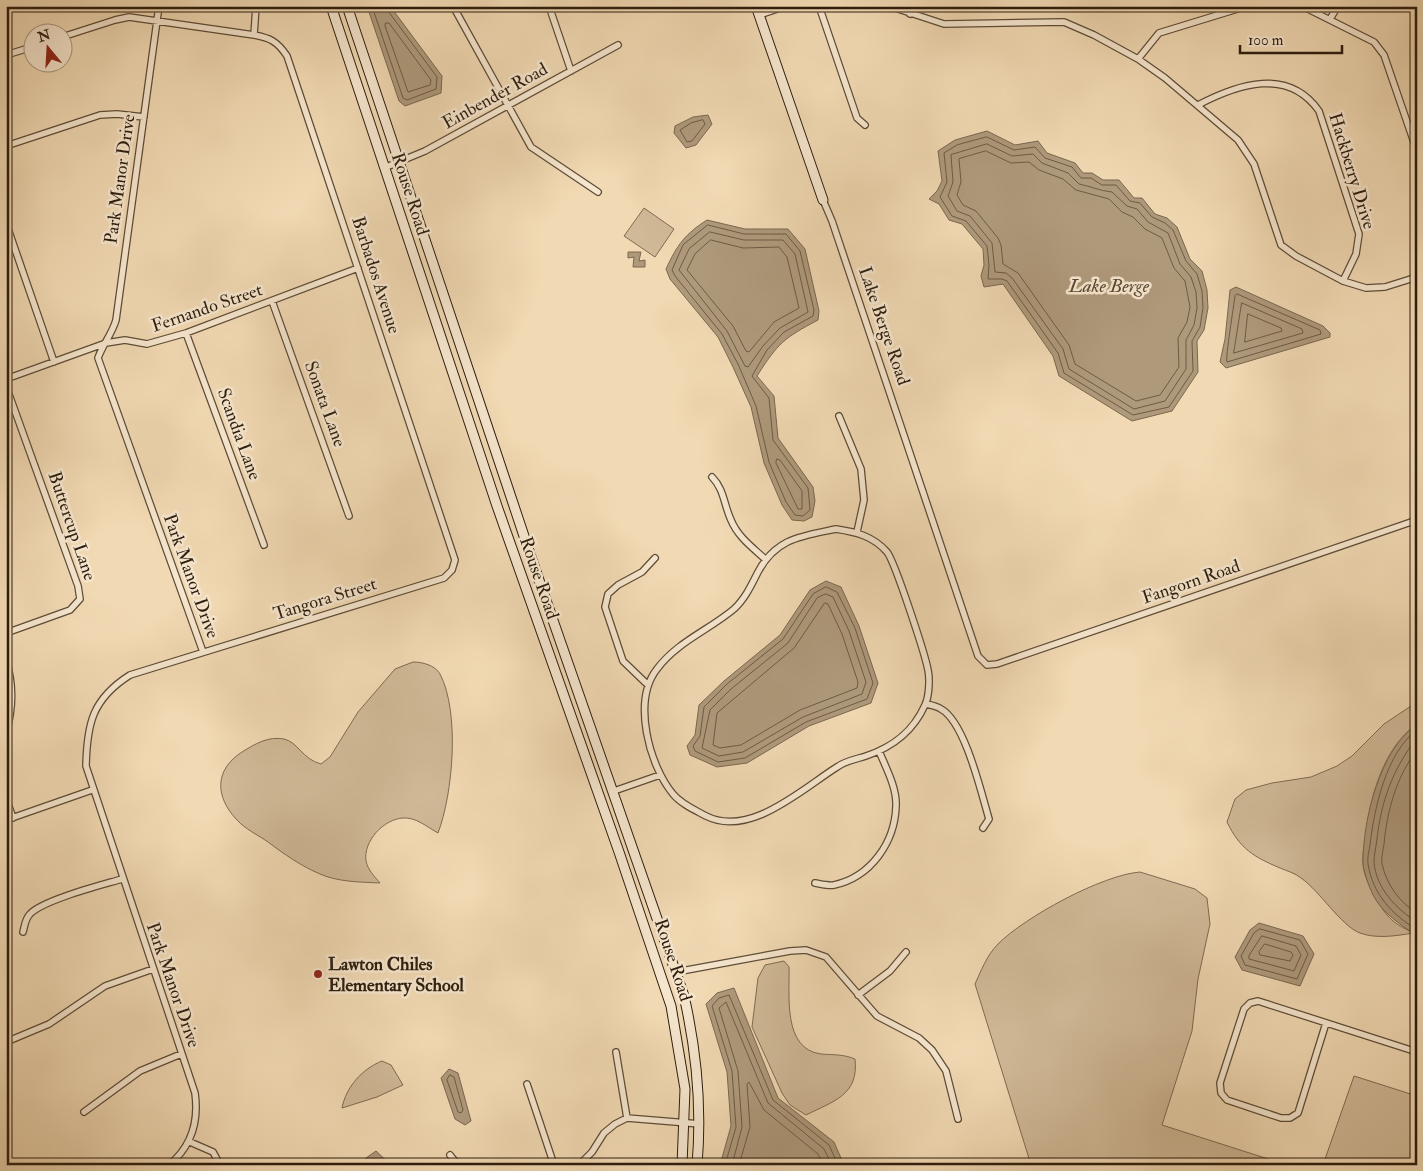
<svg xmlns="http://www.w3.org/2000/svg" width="1423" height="1171" viewBox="0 0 1423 1171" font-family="'IM FELL Double Pica',serif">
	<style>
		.green { fill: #d0b997; stroke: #7e6b52 }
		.water { fill: #ae997b; stroke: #7a674f }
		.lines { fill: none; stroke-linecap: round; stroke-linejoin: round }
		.shore { stroke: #6d5b44; stroke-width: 1 }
		.street-casing { stroke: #5d4c37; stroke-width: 8 }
		.secondary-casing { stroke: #2c1d0e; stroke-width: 11 }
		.street { stroke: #f6e6ce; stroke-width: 5.5 }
		.secondary { stroke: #f6e6ce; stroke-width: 9 }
		.poi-dot { fill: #8f2418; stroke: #f6e6ce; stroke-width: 2 }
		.labels { text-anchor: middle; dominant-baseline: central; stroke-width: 5; stroke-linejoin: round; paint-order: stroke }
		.street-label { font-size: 18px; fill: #2c1d0e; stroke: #f6e6ce }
		.poi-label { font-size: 18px; font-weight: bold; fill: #2c1d0e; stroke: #f6e6ce; text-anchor: start }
		.water-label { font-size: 19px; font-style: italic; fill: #5a4834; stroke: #f6e6ce }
	</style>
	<rect width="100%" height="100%" fill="#f1d9b3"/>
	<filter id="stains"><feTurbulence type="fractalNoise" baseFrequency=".004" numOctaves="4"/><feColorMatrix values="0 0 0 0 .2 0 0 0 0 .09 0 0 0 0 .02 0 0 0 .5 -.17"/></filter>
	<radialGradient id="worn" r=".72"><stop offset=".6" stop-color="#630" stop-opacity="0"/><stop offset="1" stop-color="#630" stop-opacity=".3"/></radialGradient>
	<path class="green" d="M644,208L674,229L655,257L624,236Z
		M413,662C422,662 435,665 440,674C460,712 453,794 438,833C427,827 416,817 403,818C384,819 363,841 366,861C368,870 374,876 380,883C360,882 338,882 320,874C301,866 284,854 268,842C258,835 245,829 237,820C215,797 214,770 242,752C255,744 268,736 284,739C298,742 302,759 321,764L330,757L358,712L395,669Z
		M1417,702V724C1382,748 1369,801 1365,841C1364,848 1362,857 1363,864C1364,880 1380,910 1393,921C1399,926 1406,929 1413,933C1396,936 1376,939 1360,933C1341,926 1320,891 1301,878C1295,873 1287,871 1280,868C1254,857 1240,849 1227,822L1235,799L1246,790L1272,783L1311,777L1337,766L1352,756L1384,724Z
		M1140,872L1195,889L1207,898L1210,924L1198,979L1192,1031L1162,1125L1287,1165H1031L975,984C981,971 987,955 998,944C1025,917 1102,875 1140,872Z
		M784,961L789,967C790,994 782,1049 821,1054C833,1055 843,1054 855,1059C859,1095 834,1101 806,1115L790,1105L782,1093L752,1027L758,978L765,965Z
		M382,1061L391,1065L403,1085L377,1097L342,1108C346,1087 362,1069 382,1061Z
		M1354,1076L1417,1096V1165H1323Z"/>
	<path class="water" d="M367,6H390L442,76L441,93L405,106L399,101Z
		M708,115L712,124L696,145L686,148L674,133L675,126L693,117Z
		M987,131L1015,145L1038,141L1047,153L1075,163L1083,173H1092L1103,180H1119L1134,198H1142L1155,214L1167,218L1177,227L1190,259L1202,271L1207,290L1208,308L1204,330L1197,341L1198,372L1172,411L1132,421L1059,376L1053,356L1003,284L984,287L981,276L984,265L983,249L962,224L949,220L939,204L929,199L937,191L942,181L938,151L955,140Z
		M707,220L745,229H788L805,249L819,311L818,320C784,338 778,343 757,376L774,396L778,438L813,487L815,501L812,517L804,521L792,520L782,505L764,463L751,407L733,367L718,337L670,279L666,269C677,245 685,234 707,220Z
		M628,252H641L639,261L645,260V267H633L634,257L628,258Z
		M1236,287L1323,326L1330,333V337L1226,368L1220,362L1225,339L1230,290Z
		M826,581L841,587L859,626L878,683L871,703L809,726L747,763L717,767L690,755L687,746L695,735L699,705L724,681L780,635L810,590Z
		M1417,724V936C1400,924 1383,914 1373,895C1369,886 1363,871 1363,862C1363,819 1380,750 1417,724Z
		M1259,923L1303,936L1314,954L1300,986L1242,970L1235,957L1250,930Z
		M734,988L778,1098L834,1142L844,1165H720L731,1126L727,1072L706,1004L717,993Z
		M449,1069L458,1073L471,1121L465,1125L455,1119L441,1078Z
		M376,1151L391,1165H364L366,1158Z"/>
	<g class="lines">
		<path class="shore" d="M372,6L403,98L407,100L436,89L437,77L388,11L387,6
			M386,23H389L431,80L430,85L408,92L385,26Z
			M703,120L705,124L692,141L687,142L680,130L691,123Z
			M987,137L1014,150L1035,147L1045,158L1072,167L1081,178H1091L1102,185H1116L1130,201L1140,203L1152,217L1165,223L1173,230L1186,261L1197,274L1202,291L1203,308L1200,327L1192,341L1193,371L1169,407L1133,415L1064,373L1058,353L1007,281L1002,279H988L989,265L987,246L966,221L952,216L940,197L947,182L944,153L957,145Z
			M987,144L1012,156L1033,154L1042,163L1068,173L1079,184C1090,186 1100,191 1112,192L1127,206L1137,209L1148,222L1168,233L1180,264L1191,277L1196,292L1197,308L1194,325L1186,340V369L1165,401L1134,409L1069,369L1063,349L1012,278L1006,273L995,272L992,243L970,216L957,211L948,196L953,182L951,155Z
			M986,151L1011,163L1029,162L1039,170L1063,179L1076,190L1109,199L1122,212L1133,217L1145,229L1162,238L1174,268L1185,281L1190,307L1187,322L1178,338L1179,367L1160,395L1136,401L1075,364L1069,345L1018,273L1003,264L1001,245L998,238L976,211L963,205L957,195L961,182L959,159Z
			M708,225L744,234H786L800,251L814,310L813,316L784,332L767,350L752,376L769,398L773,440L808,488L810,510L803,516L795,515L786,502L769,462L756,406L738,364L722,334L675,276L672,270L683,245Z
			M710,232L744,240H783L795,254L808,312L780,328L763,346L748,367L745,366L727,331L679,270L689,249Z
			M711,240L743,248L779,247L787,257L799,308L774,322L749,352L746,351L733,326L687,270L695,254Z
			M1237,294L1320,330L1321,334L1227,362C1225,359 1234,305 1235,296Z
			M1242,303L1302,329L1303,333L1234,353Z
			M1248,314L1281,328L1282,331L1245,342Z
			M777,459L780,460L802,491V509H798L776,463Z
			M826,587L837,592L855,628L873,683L867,699L806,722L745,758L718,762L695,751L693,746L700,736L704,707L727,684L783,639L813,594Z
			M826,594L833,597L849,631L866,682L862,694L803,717L743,752L719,756L702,748L710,710L731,689L788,643L817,598Z
			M825,603L828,604L842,634L858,682L857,688L800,710L741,745L720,748L713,745L717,713L794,648Z
			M1417,730C1386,752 1374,810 1370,845C1369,851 1367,858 1368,864C1373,895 1392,914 1417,930
			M1417,738C1393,768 1381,802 1377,839C1376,847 1374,855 1374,862C1376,888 1396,909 1417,922
			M1417,750C1396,777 1387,812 1384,844C1383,851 1381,858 1382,864C1387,885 1399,902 1417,913
			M1260,929L1300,940L1308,954L1297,979L1245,965L1241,956L1254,933Z
			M1262,936L1296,946L1301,955L1294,971L1249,959V956Z
			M1265,944L1291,952L1293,955L1290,961L1260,955L1259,952Z
			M450,1075L454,1077L463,1110L461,1113L458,1112L447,1080Z
			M725,1165L736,1127L732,1071L712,1006L719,998L729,995L773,1100L829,1145L838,1165
			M732,1165L742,1127L738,1071L719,1008L726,1002L768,1103L824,1149L832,1165
			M739,1165L750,1127L747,1084L749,1082L764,1110L818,1154L823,1165"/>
		<g class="street-casing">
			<path id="street" d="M159,6L116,320C112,334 103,344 98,358L203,652
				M453,6L531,147L598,192
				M549,6L571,71
				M819,6L857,118L865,125
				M889,6L944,24L1064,22L1094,35L1138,59L1165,78L1238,140L1254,164L1281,245L1296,256L1343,281L1366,288L1385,287L1417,277
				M1302,6L1374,42L1384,55L1417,151
				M910,14L913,6
				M759,15L786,6
				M1330,19L1338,6
				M254,35L256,6
				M62,37L115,20L129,17L254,35C270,38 277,41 287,56L455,560L452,570L444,578L130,675C92,699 87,724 86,766L195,1093C199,1122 192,1146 169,1165
				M6,55L32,47
				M1138,59L1159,33L1247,6
				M1198,105C1238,84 1288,67 1319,111L1359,234L1356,254L1343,281
				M6,146L100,115L117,114L144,117
				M384,168L425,151L618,45
				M823,200L832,221L978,656L987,665L997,664L1417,520
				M6,223L54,362
				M272,301L349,516
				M186,333L264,545
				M6,379L106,343L125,340L147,344L186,333L358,268
				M6,386L78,586L80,599L70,610L6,633
				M839,416L861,469L864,500L857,532
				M712,477C724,489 724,505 731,520C738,537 752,547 765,559
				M836,529C856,532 873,536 887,552C895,562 925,654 928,670C930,679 929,697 925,705C913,732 893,747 866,756C857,759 845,761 837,767C802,789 750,838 706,816C695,810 681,804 673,794C649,765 632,701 657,669C677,642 709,630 734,609C745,599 752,584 758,572C776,538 802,536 836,529Z
				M6,660C14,685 13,709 6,733
				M648,685L623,661L605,607L608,594L618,585L642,572L655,558
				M926,704C931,705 937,706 941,709C965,722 981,792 989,819L983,828
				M614,791L660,775
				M6,798L13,818
				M6,820L92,790
				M815,883C821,884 829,886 834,885C871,877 895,842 896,806C897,788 886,768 879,751
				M23,932C25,925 25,919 30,914C43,900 102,885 122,879
				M676,972L790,951L806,950L826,957L877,1016L919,1038L932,1050L946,1071L958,1119
				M858,995L890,971L906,952
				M1326,1023L1298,1113L1290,1118H1281L1227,1100L1221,1093L1220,1083L1244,1009L1250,1003L1258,1001L1417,1052
				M6,1042L49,1024L105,986L153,969
				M616,1052L627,1118
				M527,1084L554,1165
				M84,1112L140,1071L181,1054
				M190,1142L213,1152L220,1165
				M450,1155L458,1165
				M579,1165L592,1152L604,1133L615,1124L627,1118L700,1124"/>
		</g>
		<g class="secondary-casing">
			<path id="secondary" d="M331,6L497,506L619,852L671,1006L685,1089L682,1165
				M347,6L533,563L684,996C697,1053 702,1107 697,1165
				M756,6L823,200"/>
		</g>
		<use href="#street" class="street"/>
		<use href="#secondary" class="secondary"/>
	</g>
	<circle class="poi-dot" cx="318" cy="974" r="5"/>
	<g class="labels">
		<g class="street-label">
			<text transform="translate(495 96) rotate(-29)">Einbender Road</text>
			<text transform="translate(1352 171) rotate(73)">Hackberry Drive</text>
			<text transform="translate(120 179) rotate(-82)">Park Manor Drive</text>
			<text transform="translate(410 194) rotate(72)">Rouse Road</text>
			<text transform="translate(376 275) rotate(72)">Barbados Avenue</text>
			<text transform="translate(207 308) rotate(-19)">Fernando Street</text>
			<text transform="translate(884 326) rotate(71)">Lake Berge Road</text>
			<text transform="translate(325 404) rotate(70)">Sonata Lane</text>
			<text transform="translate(239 434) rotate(70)">Scandia Lane</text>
			<text transform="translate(72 526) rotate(71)">Buttercup Lane</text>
			<text transform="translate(191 576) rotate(70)">Park Manor Drive</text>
			<text transform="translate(539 578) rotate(71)">Rouse Road</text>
			<text transform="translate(1191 582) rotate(-19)">Fangorn Road</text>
			<text transform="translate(325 599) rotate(-17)">Tangora Street</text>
			<text transform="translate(673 960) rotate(72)">Rouse Road</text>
			<text transform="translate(173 985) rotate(71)">Park Manor Drive</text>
		</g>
		<g class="poi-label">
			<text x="328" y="964">Lawton Chiles<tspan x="328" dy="21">Elementary School</tspan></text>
		</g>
		<g class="water-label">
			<text x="1109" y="286">Lake Berge</text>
		</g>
	</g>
	<rect width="1423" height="1171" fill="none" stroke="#f1d9b3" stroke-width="25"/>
	<rect x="8" y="8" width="1408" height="1156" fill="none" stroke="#2c1d0e" stroke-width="2.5"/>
	<rect x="12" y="12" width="1398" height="1146" fill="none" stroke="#2c1d0e"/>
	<g transform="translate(48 48) rotate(342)"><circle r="24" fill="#f6e6ce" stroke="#a59681"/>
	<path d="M0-4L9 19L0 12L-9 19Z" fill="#8f2418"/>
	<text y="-8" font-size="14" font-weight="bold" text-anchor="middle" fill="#2c1d0e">N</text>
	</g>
	<path d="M1240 45v8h102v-8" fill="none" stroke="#2c1d0e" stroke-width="2.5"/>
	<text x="1248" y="45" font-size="15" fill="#2c1d0e" stroke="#f6e6ce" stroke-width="4" paint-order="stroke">100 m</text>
	<rect width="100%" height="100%" filter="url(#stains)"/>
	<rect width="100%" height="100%" fill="url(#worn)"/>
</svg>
